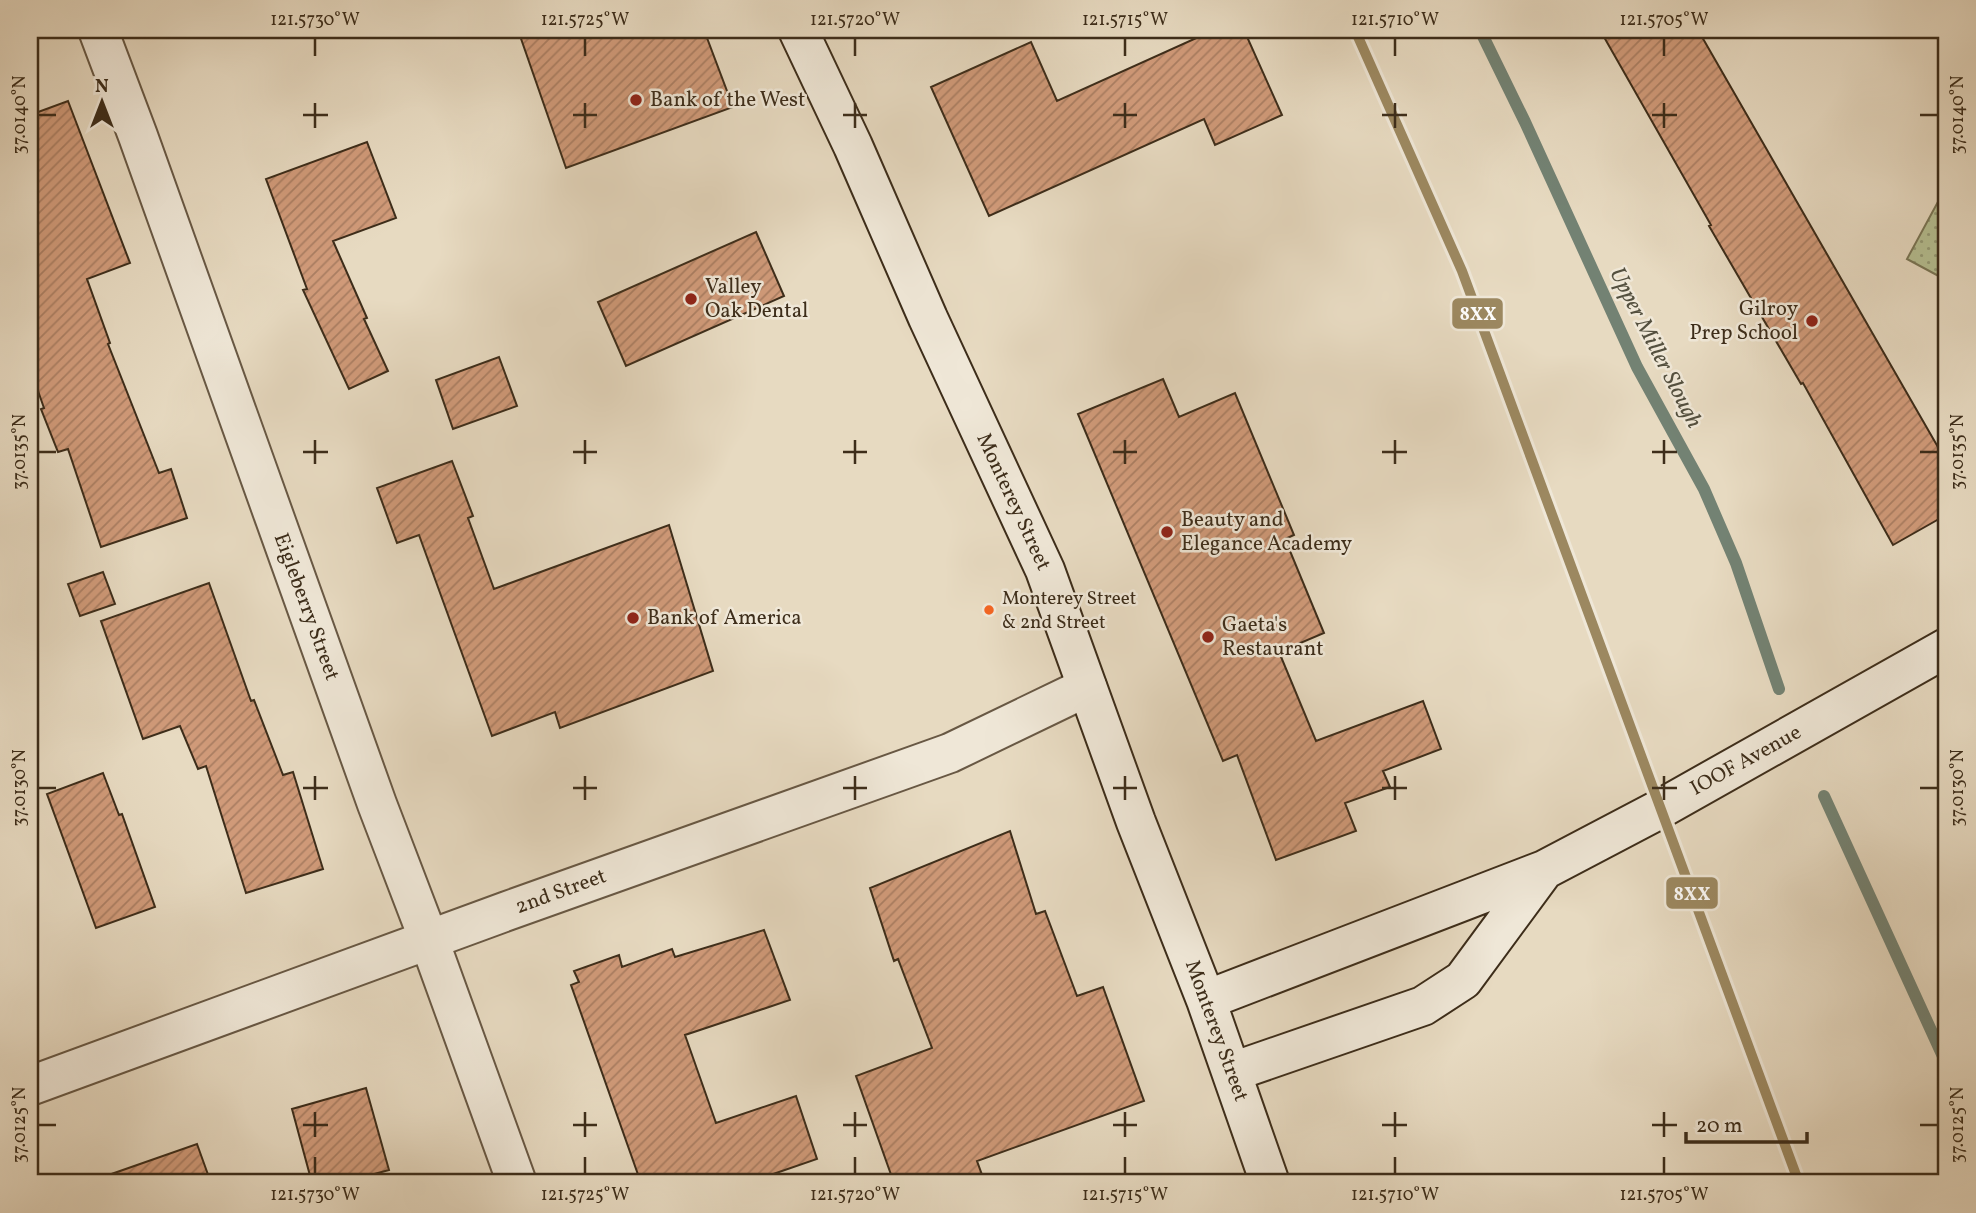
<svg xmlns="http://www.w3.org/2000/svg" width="1976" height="1213" viewBox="0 0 1976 1213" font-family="Vollkorn,serif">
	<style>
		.grass { fill: url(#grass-dots); stroke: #7a7656; stroke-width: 2 }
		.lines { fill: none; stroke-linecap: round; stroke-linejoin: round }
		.stream { stroke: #738273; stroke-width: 12 }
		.building { fill: url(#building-hatch); stroke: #3d2d1a; stroke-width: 2 }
		.street-casing { stroke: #685844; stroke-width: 42 }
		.secondary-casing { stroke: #3d2d1a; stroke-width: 42 }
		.street { stroke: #efe7d7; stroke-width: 38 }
		.secondary { stroke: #efe7d7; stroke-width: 38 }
		.rail-1-casing { stroke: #efe7d7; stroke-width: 16 }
		.rail-1 { stroke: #9c8860; stroke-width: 10 }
		.ticks { fill: none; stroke: #3d2d1a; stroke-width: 2.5 }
		.poi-dot { fill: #8f2418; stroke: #efe7d7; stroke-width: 2.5 }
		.bus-dot { fill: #f26522; stroke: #efe7d7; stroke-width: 2.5 }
		.labels { text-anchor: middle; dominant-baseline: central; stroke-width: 5; stroke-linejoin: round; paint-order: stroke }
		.bus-label { font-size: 19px; fill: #3d2d1a; stroke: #efe7d7; text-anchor: start }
		.poi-label { font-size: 21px; fill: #3d2d1a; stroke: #efe7d7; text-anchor: start }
		.street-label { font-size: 21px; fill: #3d2d1a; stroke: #efe7d7 }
		.water-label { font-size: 23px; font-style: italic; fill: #54503f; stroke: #efe7d7 }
		.line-badge { stroke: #efe7d7; stroke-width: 2.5 }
		.badge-label { font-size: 19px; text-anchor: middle; font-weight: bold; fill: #fff }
		.neatline { fill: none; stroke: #3d2d1a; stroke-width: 2.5 }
		.ticks-label { font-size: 18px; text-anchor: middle; fill: #3d2d1a }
	</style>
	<defs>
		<pattern id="grass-dots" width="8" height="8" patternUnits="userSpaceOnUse" patternTransform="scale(1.75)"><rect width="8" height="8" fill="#b6c093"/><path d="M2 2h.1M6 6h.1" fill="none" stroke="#959c77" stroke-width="1.8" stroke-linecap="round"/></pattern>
		<pattern id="building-hatch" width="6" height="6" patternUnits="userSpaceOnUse" patternTransform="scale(1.75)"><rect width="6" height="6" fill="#d09a79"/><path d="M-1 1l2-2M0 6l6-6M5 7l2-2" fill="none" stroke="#aa7e62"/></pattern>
	</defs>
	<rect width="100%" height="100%" fill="#e7dac1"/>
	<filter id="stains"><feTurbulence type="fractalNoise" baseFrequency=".00286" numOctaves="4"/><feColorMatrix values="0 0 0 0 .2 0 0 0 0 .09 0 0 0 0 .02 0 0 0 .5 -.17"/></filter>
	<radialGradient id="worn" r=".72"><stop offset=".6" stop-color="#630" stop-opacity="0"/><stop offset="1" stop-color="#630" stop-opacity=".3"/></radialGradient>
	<path class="grass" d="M1946,187V280L1907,259Z"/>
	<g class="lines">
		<path class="stream" d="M1480,30L1525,122L1637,367L1704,489L1736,563L1779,689
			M1824,796L1946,1063"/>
	</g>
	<path class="building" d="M518,30H704L733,107L566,168Z
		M1214,30H1244L1282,115L1215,145L1204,119L989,216L931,87L1031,42L1057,101Z
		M1600,30H1698L1946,461V515L1893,545L1803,383L1801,384L1709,226L1711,225Z
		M68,101L130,263L87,279L110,343L108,344L159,473L171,469L187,518L101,547L68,449L58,452L41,409L44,408L30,368V115Z
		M367,142L396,218L333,241L367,318L364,319L388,371L349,389L303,290L307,289L266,179Z
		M756,232L784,296L626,366L598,302Z
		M499,357L517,406L453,429L436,380Z
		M1163,379L1179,417L1235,393L1294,535L1285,539L1324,633L1279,652L1316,741L1423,701L1441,749L1383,771L1390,787L1345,803L1356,831L1276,860L1237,755L1223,761L1078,414Z
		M452,461L473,516L468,518L494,589L669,525L713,671L560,728L555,712L492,736L419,535L397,543L377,488Z
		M103,572L115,604L80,616L68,584Z
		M209,583L251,701L254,700L283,775L293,772L323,869L246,893L206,766L198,769L180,726L143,739L101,621Z
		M103,773L119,815L122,814L155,907L96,928L47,794Z
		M1010,831L1036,914L1045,911L1077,996L1103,987L1144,1101L977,1161L985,1183H894L856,1076L932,1048L898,959L894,961L870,888Z
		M764,930L790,1000L685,1035L716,1123L796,1096L817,1159L747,1183H641L571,985L579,982L574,971L619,955L622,967L672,949L675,957Z
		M366,1088L389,1170L341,1183H312L292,1109Z
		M197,1144L211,1183H101L100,1178Z"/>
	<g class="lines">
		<g class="street-casing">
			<path id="street" d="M98,30L138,136L377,804L429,940L517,1183
				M30,1086L507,911L950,753L1087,687"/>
		</g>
		<g class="secondary-casing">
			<path id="secondary" d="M798,30L853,146L928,318L1045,570L1136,822L1206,1000L1270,1183
				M1206,1000L1544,870L1662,808L1946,648
				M1232,1072L1423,1006L1463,980L1544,870"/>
		</g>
		<use href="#street" class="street"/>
		<use href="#secondary" class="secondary"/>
		<g class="rail-1-casing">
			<path id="rail-1" d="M1355,30L1462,271L1799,1183"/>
		</g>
		<use href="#rail-1" class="rail-1"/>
	</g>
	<path class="ticks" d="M315,38V56M585,38V56M855,38V56M1125,38V56M1395,38V56M1664,38V56M315,103V128M585,103V128M855,103V128M1125,103V128M1395,103V128M1664,103V128M38,115H56M303,115H328M573,115H597M843,115H867M1113,115H1137M1382,115H1407M1652,115H1677M1920,115H1938M315,440V464M585,440V464M855,440V464M1125,440V464M1395,440V464M1664,440V464M38,452H56M303,452H328M573,452H597M843,452H867M1113,452H1137M1382,452H1407M1652,452H1677M1920,452H1938M315,776V800M585,776V800M855,776V800M1125,776V800M1395,776V800M1664,776V800M38,788H56M303,788H328M573,788H597M843,788H867M1113,788H1137M1382,788H1407M1652,788H1677M1920,788H1938M315,1112V1137M585,1112V1137M855,1112V1137M1125,1112V1137M1395,1112V1137M1664,1112V1137M38,1125H56M303,1125H328M573,1125H597M843,1125H867M1113,1125H1137M1382,1125H1407M1652,1125H1677M1920,1125H1938M315,1157V1174M585,1157V1174M855,1157V1174M1125,1157V1174M1395,1157V1174M1664,1157V1174"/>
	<g class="poi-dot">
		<circle cx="636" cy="100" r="7"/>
		<circle cx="691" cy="299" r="7"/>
		<circle cx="1812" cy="321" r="7"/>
		<circle cx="1167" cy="532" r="7"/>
		<circle cx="633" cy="618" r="7"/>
		<circle cx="1208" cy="637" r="7"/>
	</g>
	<circle class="bus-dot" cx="989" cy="610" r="6"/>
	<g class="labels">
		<g class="bus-label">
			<text x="1002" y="599">Monterey Street<tspan x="1002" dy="24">&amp; 2nd Street</tspan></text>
		</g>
		<g class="poi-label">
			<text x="650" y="100">Bank of the West</text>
			<text x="705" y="287">Valley<tspan x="705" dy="24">Oak Dental</tspan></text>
			<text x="1798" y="309" text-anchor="end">Gilroy<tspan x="1798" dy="24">Prep School</tspan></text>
			<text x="1181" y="520">Beauty and<tspan x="1181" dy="24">Elegance Academy</tspan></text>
			<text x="647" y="618">Bank of America</text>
			<text x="1222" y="625">Gaeta's<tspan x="1222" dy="24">Restaurant</tspan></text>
		</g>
		<g class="street-label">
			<text transform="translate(1013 502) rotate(65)">Monterey Street</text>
			<text transform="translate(306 607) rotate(70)">Eigleberry Street</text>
			<text transform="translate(1746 761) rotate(-29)">IOOF Avenue</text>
			<text transform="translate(561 892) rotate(-20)">2nd Street</text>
			<text transform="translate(1216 1031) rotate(70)">Monterey Street</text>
		</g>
		<g class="water-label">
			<text transform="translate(1655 348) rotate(63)">Upper Miller Slough</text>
		</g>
	</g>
	<g class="line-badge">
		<rect x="1451" y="297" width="53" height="33" rx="7" fill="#9c8860"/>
		<rect x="1665" y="876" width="54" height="34" rx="7" fill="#9c8860"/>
	</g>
	<g class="badge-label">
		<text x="1478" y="320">8XX</text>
		<text x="1692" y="900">8XX</text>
	</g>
	<rect width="1976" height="1213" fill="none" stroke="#e7dac1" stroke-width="77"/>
	<g transform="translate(102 102)" stroke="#efe7d7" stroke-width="5" paint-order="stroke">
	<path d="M0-5L12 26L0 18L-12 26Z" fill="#3d2d1a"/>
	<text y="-10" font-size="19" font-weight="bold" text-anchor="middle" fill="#3d2d1a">N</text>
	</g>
	<path d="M1686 1132v10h121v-10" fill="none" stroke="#3d2d1a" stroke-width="3.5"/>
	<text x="1696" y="1132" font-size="21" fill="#3d2d1a" stroke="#efe7d7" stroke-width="5" paint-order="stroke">20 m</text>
	<rect x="38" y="38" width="1900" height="1136" class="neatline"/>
	<g class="ticks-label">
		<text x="315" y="25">121.5730°W</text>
		<text x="585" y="25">121.5725°W</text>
		<text x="855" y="25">121.5720°W</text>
		<text x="1125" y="25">121.5715°W</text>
		<text x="1395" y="25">121.5710°W</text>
		<text x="1664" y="25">121.5705°W</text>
		<text transform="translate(19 115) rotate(-90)" y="6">37.0140°N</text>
		<text transform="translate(1957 115) rotate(-90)" y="6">37.0140°N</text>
		<text transform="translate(19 452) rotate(-90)" y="6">37.0135°N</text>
		<text transform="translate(1957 452) rotate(-90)" y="6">37.0135°N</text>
		<text transform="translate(19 788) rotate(-90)" y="6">37.0130°N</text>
		<text transform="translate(1957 788) rotate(-90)" y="6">37.0130°N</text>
		<text transform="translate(19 1125) rotate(-90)" y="6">37.0125°N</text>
		<text transform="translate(1957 1125) rotate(-90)" y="6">37.0125°N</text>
		<text x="315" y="1200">121.5730°W</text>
		<text x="585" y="1200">121.5725°W</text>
		<text x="855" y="1200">121.5720°W</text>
		<text x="1125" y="1200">121.5715°W</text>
		<text x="1395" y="1200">121.5710°W</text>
		<text x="1664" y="1200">121.5705°W</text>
	</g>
	<rect width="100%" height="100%" filter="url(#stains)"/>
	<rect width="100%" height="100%" fill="url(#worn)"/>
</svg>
